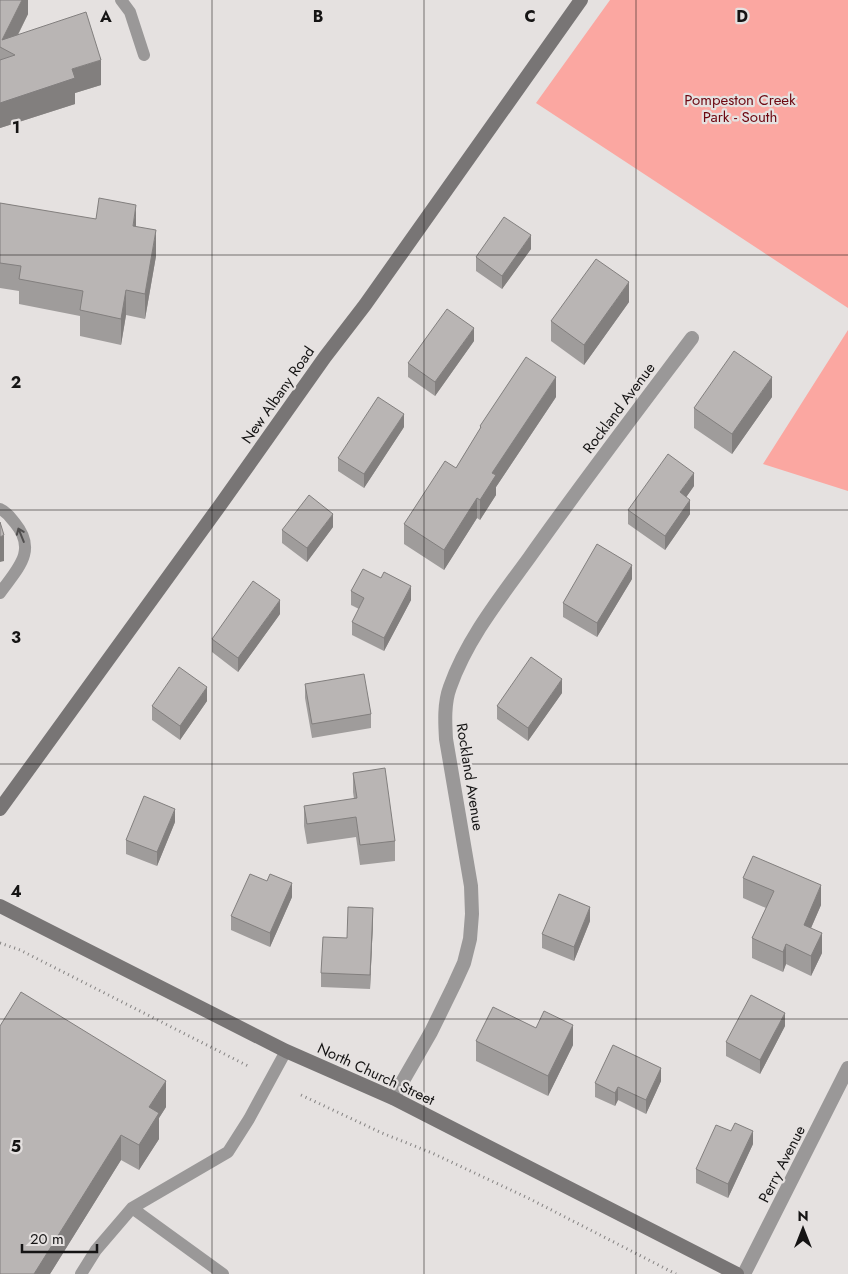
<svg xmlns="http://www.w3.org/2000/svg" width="848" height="1274" viewBox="0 0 848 1274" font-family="Jost,sans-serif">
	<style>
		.green { fill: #fba7a1 }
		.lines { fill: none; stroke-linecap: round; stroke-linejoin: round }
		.path { stroke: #858382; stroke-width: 3; stroke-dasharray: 1 4; stroke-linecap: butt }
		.service { stroke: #9a9898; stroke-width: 12 }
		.minor { stroke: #9a9898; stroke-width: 14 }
		.secondary { stroke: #787575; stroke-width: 14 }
		.wall { fill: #9f9c9b }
		.shaded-wall { fill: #827f7e }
		.building { fill: #b9b5b4; stroke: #827f7e }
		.oneway { stroke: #514f4f }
		.grid { fill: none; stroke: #151414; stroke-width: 1; stroke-opacity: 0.55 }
		.labels { text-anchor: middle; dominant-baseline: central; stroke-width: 4.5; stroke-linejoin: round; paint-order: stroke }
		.park-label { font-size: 15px; fill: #6c0811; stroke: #e5e1e0 }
		.street-label { font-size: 15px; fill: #151414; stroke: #e5e1e0 }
		.grid-label { font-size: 16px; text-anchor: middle; font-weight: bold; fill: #151414; stroke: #e5e1e0; stroke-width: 4.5; stroke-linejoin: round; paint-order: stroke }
	</style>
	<rect width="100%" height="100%" fill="#e5e1e0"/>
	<path class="green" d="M610,0H848V308L536,103Z
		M848,330V491L763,464Z"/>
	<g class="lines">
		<path class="path" d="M0,943L20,950L250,1067
			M301,1095L382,1133L432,1153L530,1199L676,1274"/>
		<path class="service" d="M121,0L130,12L144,55
			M0,509C7,512 10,517 15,523C38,551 17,569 0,593
			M132,1208L223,1274
			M81,1274L96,1250L132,1208L228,1152L249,1119L286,1051"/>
		<path class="minor" d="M393,1098L431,1032L454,985L464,963L470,939L472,914L471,886L446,739C445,722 444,703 450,687C467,639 500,598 529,558C582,483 637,411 692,338
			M744,1274L848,1068"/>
		<path class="secondary" d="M0,809L221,504L325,357L365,305L581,0
			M0,906L286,1051L393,1098L737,1274"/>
	</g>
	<path class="wall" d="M0,0H28V14L18,35L101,85L75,93V104L0,128Z
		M0,203L136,227L156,256L145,319L126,315L121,345L80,336V316L19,304V291L0,288Z
		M531,249L502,289L476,271V257Z
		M629,302L584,365L551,341V321Z
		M474,341L435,396L408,377V363Z
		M556,397L496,487V495L480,520L477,518L444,570L404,544V524L456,468L480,429V426Z
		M772,397L732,454L694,428V408Z
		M404,427L364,488L338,471V458Z
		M694,486L686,497L690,514L665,550L628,524V510Z
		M333,527L307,562L282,543V530Z
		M632,579L597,637L563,617V603Z
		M351,591L411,600L384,651L352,635V622L359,609L351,605Z
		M280,614L238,672L212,652V639Z
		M305,684L371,714V728L312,738L305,698Z
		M562,693L528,741L497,719V706Z
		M207,701L180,740L152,720V706Z
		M353,773L395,841V861L360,865L356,837L307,844L304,826V806L354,799L353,792Z
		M175,822L157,866L126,854V840Z
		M743,878L821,905L811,928L822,953L811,976L786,964L783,972L752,958V938L766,908L743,898Z
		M267,881L292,897L270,947L231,930V916Z
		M373,921L370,989L321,987V973L347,938Z
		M590,921L574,961L542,948V934Z
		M785,1026L760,1074L726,1056V1042Z
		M536,1028L573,1045L548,1096L476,1061V1041Z
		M166,1081V1107L159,1118V1139L139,1170L121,1160L50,1274H0Z
		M661,1081L646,1114L618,1100L615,1106L595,1097V1083Z
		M731,1131L753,1144L728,1198L696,1183V1169Z"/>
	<path class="shaded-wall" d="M22,0H28V14L9,52L2,40Z
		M101,60V85L75,93V104L0,128V103L72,69Z
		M136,205V230L133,226Z
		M156,230V256L145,319V294Z
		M531,235V249L502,289V276Z
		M629,282V302L584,365V345Z
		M126,290V315L121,345V319Z
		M474,328V341L435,396V382Z
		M556,377V397L496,487V495L480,520V500L492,473Z
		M772,377V397L732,454V434Z
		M404,414V427L364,488V474Z
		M694,473V486L680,506V492Z
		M477,498V518L444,570V550Z
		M690,500V514L665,550V536Z
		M333,514V527L307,562V548Z
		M4,535V561L0,562V537Z
		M632,565V579L597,637V623Z
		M411,586V600L384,651V638Z
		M280,600V614L238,672V658Z
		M562,679V693L528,741V728Z
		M207,687V701L180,740V726Z
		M175,809V822L157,866V852Z
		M292,883V897L270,947V933Z
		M821,885V905L804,944V925Z
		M590,907V921L574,961V947Z
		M373,908V921L370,989V975Z
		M822,933V953L811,976V956Z
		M786,944V964L783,972V952Z
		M785,1013V1026L760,1074V1060Z
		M573,1025V1045L548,1096V1076Z
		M661,1068V1081L646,1114V1100Z
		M166,1081V1107L159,1118V1139L139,1170V1145L149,1107Z
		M618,1087V1100L615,1106V1093Z
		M753,1131V1144L728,1198V1184Z
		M121,1135V1160L50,1274H34Z"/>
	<path class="building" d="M0,0H22L2,40L86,12L101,60L72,69L75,78L0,103V60L15,55L0,47Z
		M99,198L136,205L133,226L156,230L145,294L126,290L121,319L80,310L83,291L19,279L21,266L0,263V203L96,219Z
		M504,217L531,235L502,276L476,257Z
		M596,259L629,282L584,345L551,321Z
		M447,309L474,328L435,382L408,363Z
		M734,351L772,377L732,434L694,408Z
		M526,357L556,377L492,473L496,475L480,500L477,498L444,550L404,524L445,461L456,468L481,427L480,426Z
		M378,397L404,414L364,474L338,458Z
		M668,454L694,473L680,492L690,500L665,536L628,510Z
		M309,495L333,514L307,548L282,530Z
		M0,522L4,535L0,537Z
		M597,544L632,565L597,623L563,603Z
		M363,569L381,578L384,572L411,586L384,638L352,622L364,598L351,591Z
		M253,581L280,600L238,658L212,639Z
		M531,657L562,679L528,728L497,706Z
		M179,667L207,687L180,726L152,706Z
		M364,674L371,714L312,724L305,684Z
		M385,768L395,841L360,845L356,817L307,824L304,806L357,798L353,773Z
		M144,796L175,809L157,852L126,840Z
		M753,856L821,885L804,925L822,933L811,956L786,944L783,952L752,938L774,891L743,878Z
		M250,874L267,881L270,874L292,883L270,933L231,916Z
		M559,894L590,907L574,947L542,934Z
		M348,907L373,908L370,975L321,973L323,937L347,938Z
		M21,992L166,1081L149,1107L159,1113L139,1145L121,1135L34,1274H0V1026Z
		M751,995L785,1013L760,1060L726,1042Z
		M493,1007L536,1028L544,1011L573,1025L548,1076L476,1041Z
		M613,1045L661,1068L646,1100L618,1087L615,1093L595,1083Z
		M735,1123L753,1131L728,1184L696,1169L716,1125L731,1131Z"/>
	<defs><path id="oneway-shaft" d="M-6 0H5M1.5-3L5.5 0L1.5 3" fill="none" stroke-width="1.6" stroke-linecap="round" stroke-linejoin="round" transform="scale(1.25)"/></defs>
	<use class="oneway" href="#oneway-shaft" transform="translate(21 535) rotate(-112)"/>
	<path class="grid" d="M212,0V1274M424,0V1274M636,0V1274M0,255H848M0,510H848M0,764H848M0,1019H848"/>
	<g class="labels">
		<g class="park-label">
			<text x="740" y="100">Pompeston Creek<tspan x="740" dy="17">Park - South</tspan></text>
		</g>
		<g class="street-label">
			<text transform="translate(278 395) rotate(-55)">New Albany Road</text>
			<text transform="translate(619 408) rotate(-53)">Rockland Avenue</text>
			<text transform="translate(470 777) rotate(81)">Rockland Avenue</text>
			<text transform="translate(376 1074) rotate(25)">North Church Street</text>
			<text transform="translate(782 1164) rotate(-63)">Perry Avenue</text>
		</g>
	</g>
	<g class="grid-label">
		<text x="106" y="22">A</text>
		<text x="318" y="22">B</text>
		<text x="530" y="22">C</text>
		<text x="742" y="22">D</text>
		<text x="16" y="133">1</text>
		<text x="16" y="388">2</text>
		<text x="16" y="643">3</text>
		<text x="16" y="897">4</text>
		<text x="16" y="1152">5</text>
	</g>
	<g transform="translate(803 1229)" stroke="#e5e1e0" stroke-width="4" paint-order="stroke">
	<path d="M0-4L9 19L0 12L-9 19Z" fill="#151414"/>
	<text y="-8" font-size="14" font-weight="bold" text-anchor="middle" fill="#151414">N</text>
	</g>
	<path d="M22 1244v8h75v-8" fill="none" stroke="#151414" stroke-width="2.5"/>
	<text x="30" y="1244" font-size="15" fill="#151414" stroke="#e5e1e0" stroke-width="4" paint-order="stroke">20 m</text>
</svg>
